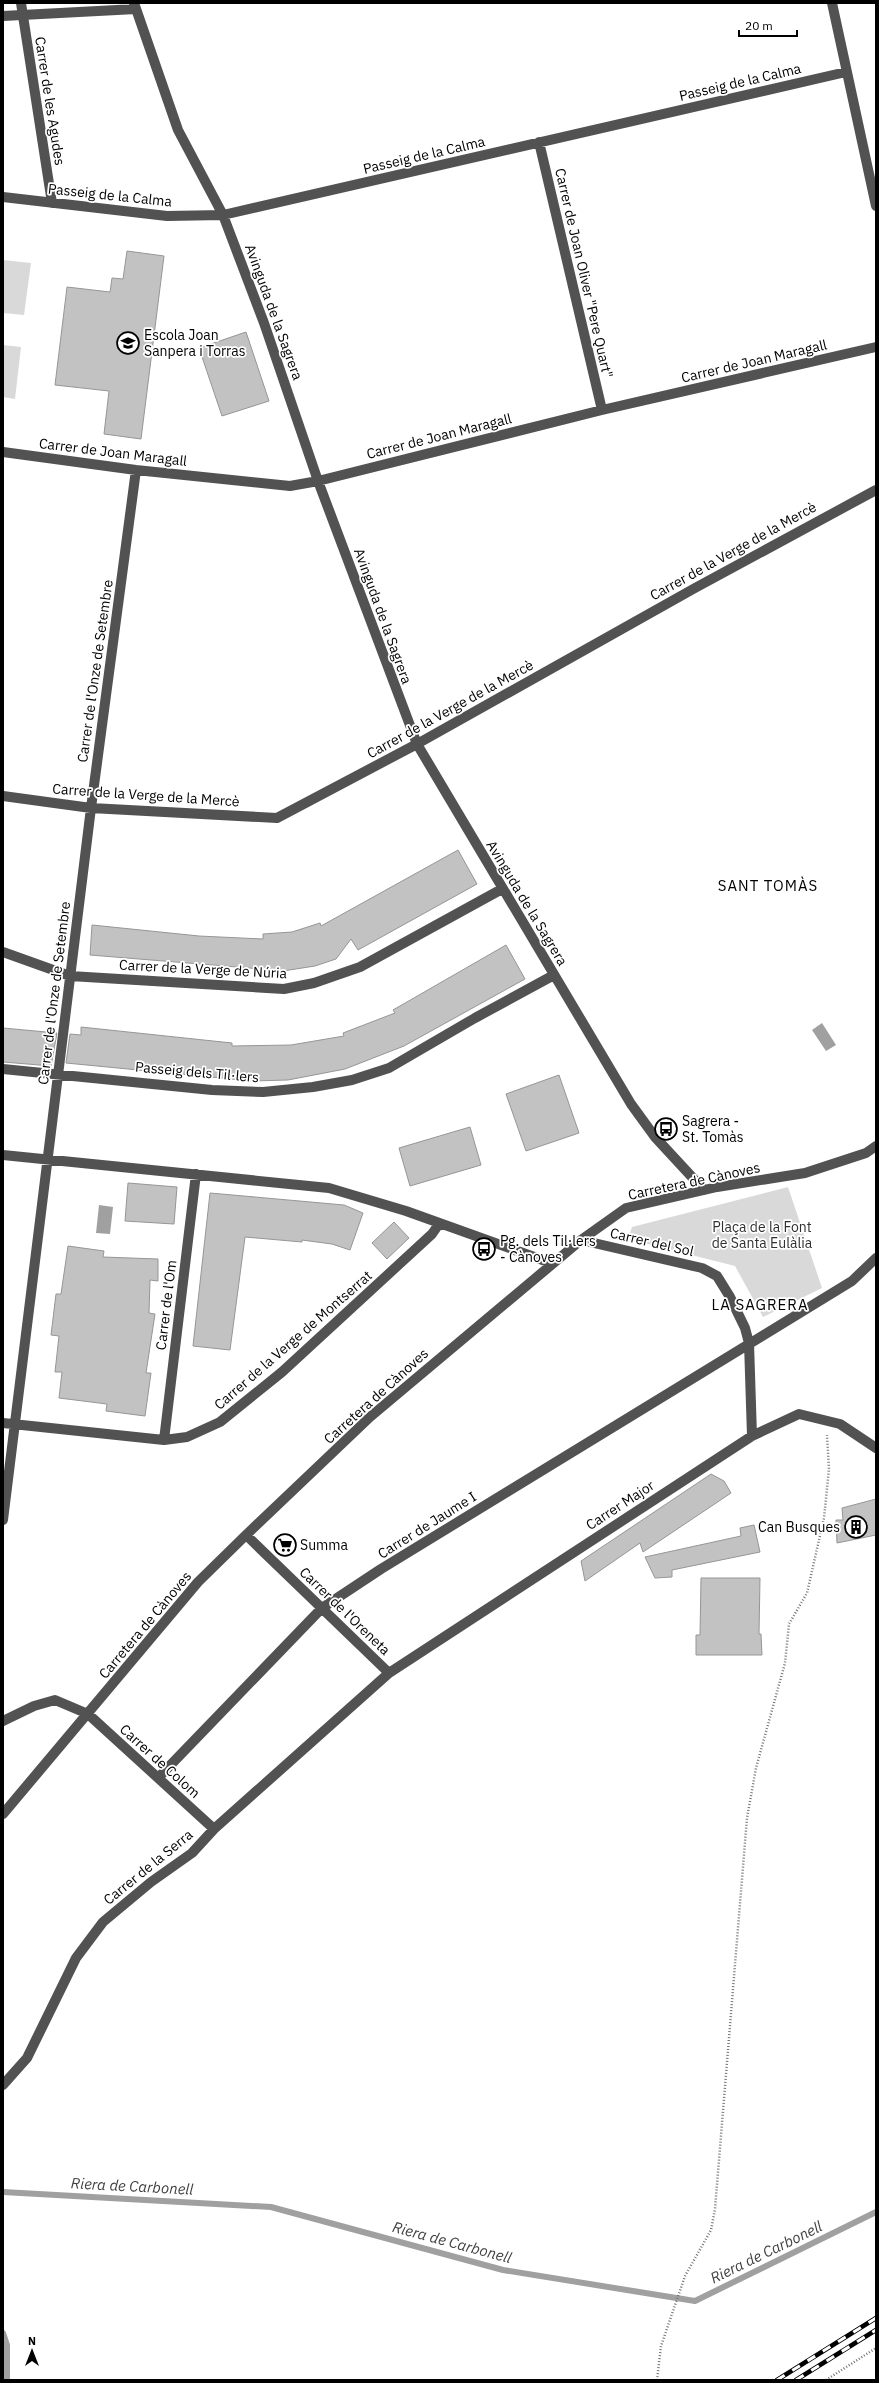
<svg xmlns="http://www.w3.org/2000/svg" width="879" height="2383" viewBox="0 0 879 2383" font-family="'IBM Plex Sans',sans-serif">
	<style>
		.green { fill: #d9d9d9 }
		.water { fill: #a0a0a0 }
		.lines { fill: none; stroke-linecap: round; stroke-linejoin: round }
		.stream { stroke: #a0a0a0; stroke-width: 6 }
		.building { fill: #c2c2c2; stroke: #969696 }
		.path { stroke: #747474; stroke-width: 2.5; stroke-dasharray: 1 2; stroke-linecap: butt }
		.minor { stroke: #525252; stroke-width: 10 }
		.rail-casing { stroke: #000; stroke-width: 4.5 }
		.rail { stroke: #fff; stroke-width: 3; stroke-dasharray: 9; stroke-linecap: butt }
		.labels { text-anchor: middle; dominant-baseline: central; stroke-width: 3.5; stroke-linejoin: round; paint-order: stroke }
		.street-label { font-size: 14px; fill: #000; stroke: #fff }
		.poi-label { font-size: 14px; fill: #000; stroke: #fff; text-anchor: start }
		.park-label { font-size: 14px; fill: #303030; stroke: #fff }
		.neighbourhood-label { font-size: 15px; letter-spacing: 1px; fill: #000; stroke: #fff }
		.water-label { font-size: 15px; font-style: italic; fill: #414141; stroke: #fff }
	</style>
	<rect width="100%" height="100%" fill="#fff"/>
	<path class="green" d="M3,260L31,263L24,315L3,313Z
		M3,345L21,347L15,399L3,397Z
		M788,1187L822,1288L763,1317L735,1266L628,1239L632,1227Z"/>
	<path class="water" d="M822,1023L836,1045L826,1051L812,1030Z
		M99,1205L113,1207L110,1234L96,1233Z"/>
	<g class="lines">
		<path class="stream" d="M3,2192L271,2207L503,2270L695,2301L876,2212
			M3,2333L7,2345V2380"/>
	</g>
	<path class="building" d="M127,251L164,256L141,439L104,434L109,391L55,385L67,287L110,292L112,278L123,279Z
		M246,332L269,401L222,416L199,348Z
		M458,850L477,884L358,950L351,939L336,959L315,966L270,973L261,972V969L90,955L92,925L199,936L263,939V934L292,932L320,923L321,926Z
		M506,945L525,979L404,1046L345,1069L288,1080L252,1081L66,1063L70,1034L81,1035V1027L232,1043V1046L291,1045L344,1036L343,1033L395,1013L393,1010Z
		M3,1028L57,1033L51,1066L3,1062Z
		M559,1075L579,1133L526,1151L506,1094Z
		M470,1127L481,1165L410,1186L399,1148Z
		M128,1183L177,1187L174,1224L125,1221Z
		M210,1193L344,1205L363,1213L350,1250L332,1244L302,1240V1242L245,1237L230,1350L193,1346Z
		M394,1222L409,1238L387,1259L372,1243Z
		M68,1246L104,1251L103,1257L158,1259V1281L150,1280L149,1313L155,1314L146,1373H151L145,1416L106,1411L107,1404L59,1398L62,1372H55L59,1336L51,1335L56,1294H61Z
		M711,1474L724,1481L731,1493L643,1552L640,1543L585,1581L581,1561Z
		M876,1499V1535L837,1543L836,1520H843L842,1508Z
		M754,1525L760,1552L672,1570V1577L655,1578L645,1557L741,1536L740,1528Z
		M701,1578H760L759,1634H761L762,1655H696V1635H700Z"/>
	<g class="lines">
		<path class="path" d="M657,2380L661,2346L685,2276L711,2230L715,2209L747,1818L756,1768L785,1663L789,1624L807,1593L824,1518L829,1469L827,1435
			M826,2380L876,2348"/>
		<path class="minor" d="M21,3L52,203
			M134,3L178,130L223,215L264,323L318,481L417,744L631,1104L655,1137L704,1190
			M832,3L876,206
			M3,16L136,9
			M539,142L602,410
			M3,197L167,216L223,215L846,72
			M3,452L136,470L290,486L318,481L602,410L876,347
			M3,796L91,808L277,818L417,744L695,588L876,490
			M3,952L70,976L284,989L314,983L360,967L502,889
			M3,1069L212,1090L263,1092L313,1087L352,1080L389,1068L475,1018L554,975
			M3,1155L329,1188L406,1211L551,1263
			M581,1240L702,1268L717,1276L730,1297L745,1328L749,1343L752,1436
			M3,1423L164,1440L187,1437L220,1422L282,1372L432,1234L439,1224
			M164,1440L196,1174
			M3,1520L91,808L136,470
			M246,1535L389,1673
			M3,1721L34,1706L55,1700L88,1714L214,1829
			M158,1778L322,1608L381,1569L852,1281L876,1258
			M3,1814L198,1582L246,1535L370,1417L581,1240L626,1208L717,1187L805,1173L866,1153L876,1146
			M3,2085L27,2058L76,1958L103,1922L151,1882L192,1853L214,1829L389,1673L752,1436L799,1414L840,1424L876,1448"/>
		<g class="rail-casing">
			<path id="rail" d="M777,2380L876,2318
				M796,2380L876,2330"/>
		</g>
		<use href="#rail" class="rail"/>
	</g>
	<defs>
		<g id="school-ring" transform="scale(1.15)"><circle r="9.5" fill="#fff" stroke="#000" stroke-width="1.5"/><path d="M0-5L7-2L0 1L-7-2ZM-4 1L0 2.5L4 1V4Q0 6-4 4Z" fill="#000"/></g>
		<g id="bus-ring" transform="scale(1.15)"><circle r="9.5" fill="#fff" stroke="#000" stroke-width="1.5"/><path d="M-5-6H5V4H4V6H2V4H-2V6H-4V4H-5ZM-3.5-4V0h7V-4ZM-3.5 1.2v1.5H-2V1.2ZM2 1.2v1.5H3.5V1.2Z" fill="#000"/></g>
		<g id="building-ring" transform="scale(1.15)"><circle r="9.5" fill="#fff" stroke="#000" stroke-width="1.5"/><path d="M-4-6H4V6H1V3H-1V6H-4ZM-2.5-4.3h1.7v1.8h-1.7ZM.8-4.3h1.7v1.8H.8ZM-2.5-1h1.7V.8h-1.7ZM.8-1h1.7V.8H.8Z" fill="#000"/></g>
		<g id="supermarket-ring" transform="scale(1.15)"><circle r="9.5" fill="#fff" stroke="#000" stroke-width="1.5"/><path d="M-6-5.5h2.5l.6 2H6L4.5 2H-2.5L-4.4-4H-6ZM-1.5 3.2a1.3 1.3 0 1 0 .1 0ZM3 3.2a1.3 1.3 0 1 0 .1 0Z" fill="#000"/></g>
	</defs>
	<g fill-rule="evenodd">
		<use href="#school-ring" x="128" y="343"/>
		<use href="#bus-ring" x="666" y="1129"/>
		<use href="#bus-ring" x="484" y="1249"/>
		<use href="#building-ring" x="856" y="1527"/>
		<use href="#supermarket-ring" x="285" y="1545"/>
	</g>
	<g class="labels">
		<g class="street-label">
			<text transform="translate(740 82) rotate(-13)">Passeig de la Calma</text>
			<text transform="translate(50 101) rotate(81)">Carrer de les Agudes</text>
			<text transform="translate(424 155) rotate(-13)">Passeig de la Calma</text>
			<text transform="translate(110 195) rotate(6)">Passeig de la Calma</text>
			<text transform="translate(584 273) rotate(77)">Carrer de Joan Oliver "Pere Quart"</text>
			<text transform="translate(274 312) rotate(70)">Avinguda de la Sagrera</text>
			<text transform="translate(754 361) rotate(-13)">Carrer de Joan Maragall</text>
			<text transform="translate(439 436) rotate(-14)">Carrer de Joan Maragall</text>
			<text transform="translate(113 452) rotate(7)">Carrer de Joan Maragall</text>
			<text transform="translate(733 551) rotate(-29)">Carrer de la Verge de la Mercè</text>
			<text transform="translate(383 616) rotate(70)">Avinguda de la Sagrera</text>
			<text transform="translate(95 671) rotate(-82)">Carrer de l'Onze de Setembre</text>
			<text transform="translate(450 709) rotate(-29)">Carrer de la Verge de la Mercè</text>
			<text transform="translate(146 795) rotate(4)">Carrer de la Verge de la Mercè</text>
			<text transform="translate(527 903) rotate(59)">Avinguda de la Sagrera</text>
			<text transform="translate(203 969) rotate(3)">Carrer de la Verge de Núria</text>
			<text transform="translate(54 993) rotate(-83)">Carrer de l'Onze de Setembre</text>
			<text transform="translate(197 1072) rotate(5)">Passeig dels Til·lers</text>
			<text transform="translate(694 1181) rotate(-12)">Carretera de Cànoves</text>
			<text transform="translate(652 1242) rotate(13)">Carrer del Sol</text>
			<text transform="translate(166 1305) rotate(-83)">Carrer de l'Om</text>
			<text transform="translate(293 1340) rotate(-41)">Carrer de la Verge de Montserrat</text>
			<text transform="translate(376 1396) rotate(-42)">Carretera de Cànoves</text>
			<text transform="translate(620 1505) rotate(-33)">Carrer Major</text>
			<text transform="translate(427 1525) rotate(-32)">Carrer de Jaume I</text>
			<text transform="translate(345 1611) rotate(44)">Carrer de l'Oreneta</text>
			<text transform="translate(145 1625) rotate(-50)">Carretera de Cànoves</text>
			<text transform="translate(160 1761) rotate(42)">Carrer de Colom</text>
			<text transform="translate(148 1867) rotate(-39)">Carrer de la Serra</text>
		</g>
		<g class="poi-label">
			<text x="144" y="335">Escola Joan<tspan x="144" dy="16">Sanpera i Torras</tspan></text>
			<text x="682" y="1121">Sagrera -<tspan x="682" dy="16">St. Tomàs</tspan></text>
			<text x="500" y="1241">Pg. dels Til·lers<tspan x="500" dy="16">- Cànoves</tspan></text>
			<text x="840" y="1527" text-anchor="end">Can Busques</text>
			<text x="300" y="1545">Summa</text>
		</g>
		<g class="park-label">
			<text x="762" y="1227">Plaça de la Font<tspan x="762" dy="16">de Santa Eulàlia</tspan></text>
		</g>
		<g class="neighbourhood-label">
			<text x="768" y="885">SANT TOMÀS</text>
			<text x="760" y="1304">LA SAGRERA</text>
		</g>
		<g class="water-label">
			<text transform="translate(132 2186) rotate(3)">Riera de Carbonell</text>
			<text transform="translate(452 2242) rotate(15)">Riera de Carbonell</text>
			<text transform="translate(766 2252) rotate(-26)">Riera de Carbonell</text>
		</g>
	</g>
	<rect width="879" height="2383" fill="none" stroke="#000000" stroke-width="8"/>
	<g transform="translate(32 2351)" stroke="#ffffff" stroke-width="3" paint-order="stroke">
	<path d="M0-3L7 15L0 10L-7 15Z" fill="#000000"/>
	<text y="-6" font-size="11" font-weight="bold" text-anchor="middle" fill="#000000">N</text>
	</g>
	<path d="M739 30v6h58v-6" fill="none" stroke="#000000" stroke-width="2"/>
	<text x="745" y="30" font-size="12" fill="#000000" stroke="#ffffff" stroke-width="3" paint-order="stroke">20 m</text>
</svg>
